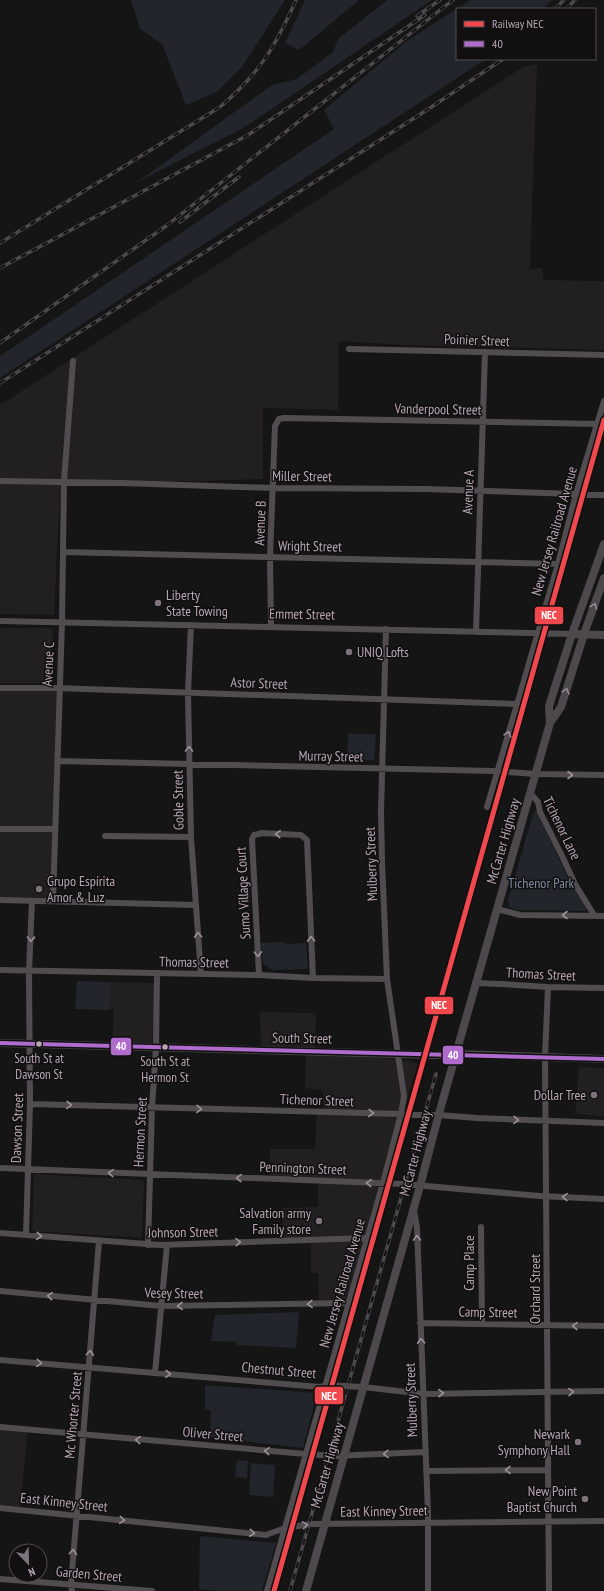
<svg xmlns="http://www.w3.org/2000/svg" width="604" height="1591" viewBox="0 0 604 1591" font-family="'PT Sans Narrow',sans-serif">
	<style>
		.built { fill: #211f20 }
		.green { fill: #22252b }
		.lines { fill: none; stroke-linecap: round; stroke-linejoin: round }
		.minor { stroke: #514c50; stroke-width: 6 }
		.major { stroke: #4c484c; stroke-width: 8 }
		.rail-casing { stroke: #4c484c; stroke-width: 3.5 }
		.rail { stroke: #110f10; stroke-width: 2; stroke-dasharray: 6; stroke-linecap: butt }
		.bus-1-casing { stroke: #110f10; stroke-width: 7 }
		.bus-1 { stroke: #b06ccc; stroke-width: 4 }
		.rail-1-casing { stroke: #110f10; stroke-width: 8 }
		.rail-1 { stroke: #f1484e; stroke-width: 5 }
		.oneway { stroke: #978a95 }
		.oneway2 { stroke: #9e909b }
		.poi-dot { fill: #7e737c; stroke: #110f10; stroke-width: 1.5 }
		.bus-dot { fill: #b7a6b4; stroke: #110f10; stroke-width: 1.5 }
		.labels { text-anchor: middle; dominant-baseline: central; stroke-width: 3; stroke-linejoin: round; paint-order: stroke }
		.bus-label { font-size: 13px; fill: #b7a6b4; stroke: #110f10 }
		.street-label { font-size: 14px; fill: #b7a6b4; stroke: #110f10 }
		.poi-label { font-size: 14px; fill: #b7a6b4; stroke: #110f10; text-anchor: end }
		.park-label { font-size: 14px; fill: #7c8da3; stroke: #110f10 }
		.line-badge { stroke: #110f10; stroke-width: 1.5 }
		.badge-label { font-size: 11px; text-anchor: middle; font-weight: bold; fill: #fff }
	</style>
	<rect width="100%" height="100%" fill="#151515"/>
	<path class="built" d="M537,64L530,269L542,268L544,280L604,281V350L407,345L339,341L338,410L263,408V479L122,483L64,482L60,491L54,615L0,614V405L523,67Z
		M0,628H53L51,683H0Z
		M0,688H59L53,901L0,900Z
		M111,982L157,983L152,1047L112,1045L114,1009H111Z
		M260,1012L316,1013L315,1050L409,1061L418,1063L346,1306L319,1305L318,1273H311V1237L284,1238L282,1208L318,1207V1179L270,1177V1149H315L317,1110H323V1091L305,1088L306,1049L261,1047Z
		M579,1067L604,1068V1116L575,1114Z
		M34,1174L144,1180L142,1238L32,1231Z
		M0,1427L28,1429L20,1507L0,1505Z"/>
	<path class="green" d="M131,0H285L242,67L217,92L186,105L162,44L140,29Z
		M305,0H359L299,50L285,43Z
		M387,0H432L245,127L136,183L272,85L297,79L333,52L338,39Z
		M470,0H552L543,9H457V59H486L0,378V356L334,129L324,110L407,41Z
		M348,734H376L374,760L347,761Z
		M536,810L570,882L587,909L585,911L516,910L509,907L508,900L533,814Z
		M282,942L286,944L306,943L308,969L273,970L263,964L261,943Z
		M77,981L111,982L110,1010L75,1009Z
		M299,1312L296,1348L237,1345V1342L211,1341L215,1315Z
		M205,1385L317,1393L303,1448L210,1437L211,1411L205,1409Z
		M237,1460L248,1461L247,1478L235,1477Z
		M251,1463L275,1465L273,1497L249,1495Z
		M200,1536L276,1543L262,1591H220L199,1589Z"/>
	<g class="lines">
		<path class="minor" d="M349,349L604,355
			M0,481L122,483L273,488L426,489L604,495
			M63,552L558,564
			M0,621L572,634
			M191,625L188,693L191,837L201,974
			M271,626L270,557L275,426L279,419L284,418L597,424
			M476,632L485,352
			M0,688H56L517,704
			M57,761L492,771L536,774L604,775
			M531,794L538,802L540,812L563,858L575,884L594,915
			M487,807L558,564L576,494L604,401
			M0,829H55
			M105,836L191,837
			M0,900L196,905
			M53,901L62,622L64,482L73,361
			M497,909L520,915L604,916
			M0,970L259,975L313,978L387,979
			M259,975L252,839L254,835L262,833L301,835L307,840L313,978
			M476,983L501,984L548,987L604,988
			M548,987L545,1057L549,1591
			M30,1104L438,1115L477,1118L604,1123
			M0,1168L403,1184L540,1196L604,1199
			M414,1211L417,1228L428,1513V1591
			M481,1227L482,1324
			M0,1233L160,1245L368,1238
			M26,1235L30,1104L29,971L32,901
			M148,1245L152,1108L156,1048L157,973
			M0,1291L161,1306L349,1303
			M420,1323L604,1326
			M0,1360L320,1387L326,1385L363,1387L424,1394L604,1391
			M155,1373L167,1245
			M0,1427L306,1454L334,1456L425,1452
			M426,1471L547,1470
			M0,1508L266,1535L285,1528L311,1524L604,1521
			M0,1579L152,1591
			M72,1591L71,1584L99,1241
			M267,1591L383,1183L401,1114L404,1096L387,979L382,861L381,812L386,629"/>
		<path class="major" d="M572,634L604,635
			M550,723L549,706L572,634L604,544
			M0,1043L436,1055L456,1054L604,1059
			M306,1591L420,1186L440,1110L550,723L561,707L584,634L604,578"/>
		<g class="rail-casing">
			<path id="rail" d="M555,9L564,0
				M566,9L575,0
				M417,16L440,0
				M180,222L239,177
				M0,243L220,107C260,73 275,47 296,0
				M0,268L248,135L425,15
				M0,343L166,226L453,0
				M0,383L430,108L503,59
				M290,1591L436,1074"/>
		</g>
		<use href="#rail" class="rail"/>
		<g class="bus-1-casing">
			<path id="bus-1" d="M0,1043L604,1059"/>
		</g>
		<use href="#bus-1" class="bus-1"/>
		<g class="rail-1-casing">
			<path id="rail-1" d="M274,1591L604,420"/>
		</g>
		<use href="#rail-1" class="rail-1"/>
	</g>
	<defs><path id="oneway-chevron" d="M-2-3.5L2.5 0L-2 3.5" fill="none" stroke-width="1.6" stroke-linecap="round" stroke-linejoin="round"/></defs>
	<g class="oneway">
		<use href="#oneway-chevron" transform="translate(594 606) rotate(-70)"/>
		<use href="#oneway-chevron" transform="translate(566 691) rotate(-73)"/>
	</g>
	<g class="oneway2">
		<use href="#oneway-chevron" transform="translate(508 734) rotate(-73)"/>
		<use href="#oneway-chevron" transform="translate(189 749) rotate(-90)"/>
		<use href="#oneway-chevron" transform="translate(570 775)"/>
		<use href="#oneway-chevron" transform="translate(278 834) rotate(-176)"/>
		<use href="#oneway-chevron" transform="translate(565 915) rotate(-180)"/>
		<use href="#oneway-chevron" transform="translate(198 935) rotate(-94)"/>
		<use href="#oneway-chevron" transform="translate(31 939) rotate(92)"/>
		<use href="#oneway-chevron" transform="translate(311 939) rotate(-93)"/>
		<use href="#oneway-chevron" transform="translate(258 954) rotate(87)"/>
		<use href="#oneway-chevron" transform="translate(69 1105) rotate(2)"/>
		<use href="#oneway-chevron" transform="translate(199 1109) rotate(1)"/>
		<use href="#oneway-chevron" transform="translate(371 1113) rotate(2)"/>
		<use href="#oneway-chevron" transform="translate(516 1120) rotate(2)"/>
		<use href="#oneway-chevron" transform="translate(111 1173) rotate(-177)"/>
		<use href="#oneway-chevron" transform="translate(239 1178) rotate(-178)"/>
		<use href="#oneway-chevron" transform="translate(369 1183) rotate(-177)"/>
		<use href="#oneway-chevron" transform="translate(565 1197) rotate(-178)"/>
		<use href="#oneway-chevron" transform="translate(39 1236) rotate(5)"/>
		<use href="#oneway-chevron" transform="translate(417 1238) rotate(-91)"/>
		<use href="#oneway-chevron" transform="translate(238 1242) rotate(-2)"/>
		<use href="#oneway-chevron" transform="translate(50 1296) rotate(-175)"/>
		<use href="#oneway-chevron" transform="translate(310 1304) rotate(179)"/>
		<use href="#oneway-chevron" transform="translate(180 1306) rotate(179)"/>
		<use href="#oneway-chevron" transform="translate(575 1326) rotate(-179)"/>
		<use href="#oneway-chevron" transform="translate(421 1341) rotate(-93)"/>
		<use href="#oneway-chevron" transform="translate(90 1353) rotate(-85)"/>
		<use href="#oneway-chevron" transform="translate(39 1363) rotate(5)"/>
		<use href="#oneway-chevron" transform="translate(168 1374) rotate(4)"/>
		<use href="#oneway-chevron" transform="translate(571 1392) rotate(-1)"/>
		<use href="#oneway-chevron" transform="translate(441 1393) rotate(-1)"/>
		<use href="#oneway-chevron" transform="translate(138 1440) rotate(-175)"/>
		<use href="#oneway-chevron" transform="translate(267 1451) rotate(-175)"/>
		<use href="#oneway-chevron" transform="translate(386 1454) rotate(178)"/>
		<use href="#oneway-chevron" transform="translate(508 1470) rotate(179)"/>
		<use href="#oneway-chevron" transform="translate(122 1520) rotate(5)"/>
		<use href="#oneway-chevron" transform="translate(305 1525) rotate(-9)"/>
		<use href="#oneway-chevron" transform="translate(252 1533) rotate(6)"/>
		<use href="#oneway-chevron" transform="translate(73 1552) rotate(-85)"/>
	</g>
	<g class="poi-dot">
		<circle cx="158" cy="603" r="4"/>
		<circle cx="349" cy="652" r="4"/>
		<circle cx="39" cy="889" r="4"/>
		<circle cx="594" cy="1095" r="4"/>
		<circle cx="319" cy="1221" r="4"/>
		<circle cx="578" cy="1442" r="4"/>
		<circle cx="585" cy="1499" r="4"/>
	</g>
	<g class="bus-dot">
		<circle cx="39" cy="1044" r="3.5"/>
		<circle cx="165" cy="1047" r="3.5"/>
	</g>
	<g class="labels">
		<g class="bus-label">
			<text x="39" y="1058">South St at<tspan x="39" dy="16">Dawson St</tspan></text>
			<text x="165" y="1061">South St at<tspan x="165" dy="16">Hermon St</tspan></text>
		</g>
		<g class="street-label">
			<text transform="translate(477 340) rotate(2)">Poinier Street</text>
			<text transform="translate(438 409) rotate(1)">Vanderpool Street</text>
			<text transform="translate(302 476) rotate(1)">Miller Street</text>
			<text transform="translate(468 492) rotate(-88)">Avenue A</text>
			<text transform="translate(260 523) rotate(-88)">Avenue B</text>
			<text transform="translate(554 531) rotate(-74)">New Jersey Railroad Avenue</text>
			<text transform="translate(310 546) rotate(1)">Wright Street</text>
			<text transform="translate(302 614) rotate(1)">Emmet Street</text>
			<text transform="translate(48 664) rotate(-87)">Avenue C</text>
			<text transform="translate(259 683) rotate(2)">Astor Street</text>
			<text transform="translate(331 756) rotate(1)">Murray Street</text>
			<text transform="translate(178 800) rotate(-91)">Goble Street</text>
			<text transform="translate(562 828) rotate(64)">Tichenor Lane</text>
			<text transform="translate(503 841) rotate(-74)">McCarter Highway</text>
			<text transform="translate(371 864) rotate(-92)">Mulberry Street</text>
			<text transform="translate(243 893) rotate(-93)">Sumo Village Court</text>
			<text transform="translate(194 962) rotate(1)">Thomas Street</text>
			<text transform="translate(541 974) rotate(3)">Thomas Street</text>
			<text transform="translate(302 1038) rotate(1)">South Street</text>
			<text transform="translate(317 1100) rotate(2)">Tichenor Street</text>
			<text transform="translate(17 1128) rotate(-88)">Dawson Street</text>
			<text transform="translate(140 1132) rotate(-87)">Hermon Street</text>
			<text transform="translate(415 1153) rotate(-75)">McCarter Highway</text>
			<text transform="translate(303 1168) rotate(2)">Pennington Street</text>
			<text transform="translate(183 1232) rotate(-1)">Johnson Street</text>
			<text transform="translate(469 1263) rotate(-90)">Camp Place</text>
			<text transform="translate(342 1283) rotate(-74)">New Jersey Railroad Avenue</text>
			<text transform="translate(535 1289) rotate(-90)">Orchard Street</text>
			<text transform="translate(174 1293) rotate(1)">Vesey Street</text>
			<text transform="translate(488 1312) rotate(1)">Camp Street</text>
			<text transform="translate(279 1370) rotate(5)">Chestnut Street</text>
			<text transform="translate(411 1400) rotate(-92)">Mulberry Street</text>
			<text transform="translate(73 1415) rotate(-85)">Mc Whorter Street</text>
			<text transform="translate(213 1434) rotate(5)">Oliver Street</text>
			<text transform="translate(327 1465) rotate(-74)">McCarter Highway</text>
			<text transform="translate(64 1502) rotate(6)">East Kinney Street</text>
			<text transform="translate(384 1511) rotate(-1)">East Kinney Street</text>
			<text transform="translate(89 1574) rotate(5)">Garden Street</text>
		</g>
		<g class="poi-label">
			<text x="166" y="595" text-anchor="start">Liberty<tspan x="166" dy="16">State Towing</tspan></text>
			<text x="357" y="652" text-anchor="start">UNIQ Lofts</text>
			<text x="47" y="881" text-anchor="start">Grupo Espírita<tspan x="47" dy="16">Amor &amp; Luz</tspan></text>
			<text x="586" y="1095">Dollar Tree</text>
			<text x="311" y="1213">Salvation army<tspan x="311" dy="16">Family store</tspan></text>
			<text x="570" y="1434">Newark<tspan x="570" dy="16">Symphony Hall</tspan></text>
			<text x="577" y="1491">New Point<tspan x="577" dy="16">Baptist Church</tspan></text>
		</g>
		<g class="park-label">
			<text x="541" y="883">Tichenor Park</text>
		</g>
	</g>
	<g class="line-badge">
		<rect x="534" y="606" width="30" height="19" rx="4" fill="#f1484e"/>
		<rect x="424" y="996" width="30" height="19" rx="4" fill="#f1484e"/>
		<rect x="110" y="1037" width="22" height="19" rx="4" fill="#b06ccc"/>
		<rect x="442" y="1045" width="22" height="20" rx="4" fill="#b06ccc"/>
		<rect x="314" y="1386" width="30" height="19" rx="4" fill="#f1484e"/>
	</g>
	<g class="badge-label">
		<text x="549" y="619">NEC</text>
		<text x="439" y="1009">NEC</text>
		<text x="121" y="1050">40</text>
		<text x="453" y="1059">40</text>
		<text x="329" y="1400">NEC</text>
	</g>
	<rect x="456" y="8" width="140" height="52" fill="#110f10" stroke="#534b52"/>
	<rect x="464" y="21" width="20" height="6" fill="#f1484e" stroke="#534b52"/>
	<text x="492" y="28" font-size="12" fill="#b7a6b4">Railway NEC</text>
	<rect x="464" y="41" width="20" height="6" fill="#b06ccc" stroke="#534b52"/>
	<text x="492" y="48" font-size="12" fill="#b7a6b4">40</text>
	<g transform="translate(28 1563) rotate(157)"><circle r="19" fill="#110f10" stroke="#534b52"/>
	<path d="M0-3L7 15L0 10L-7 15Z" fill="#7e737c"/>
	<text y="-6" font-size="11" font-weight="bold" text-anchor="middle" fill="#b7a6b4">N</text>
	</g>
</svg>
